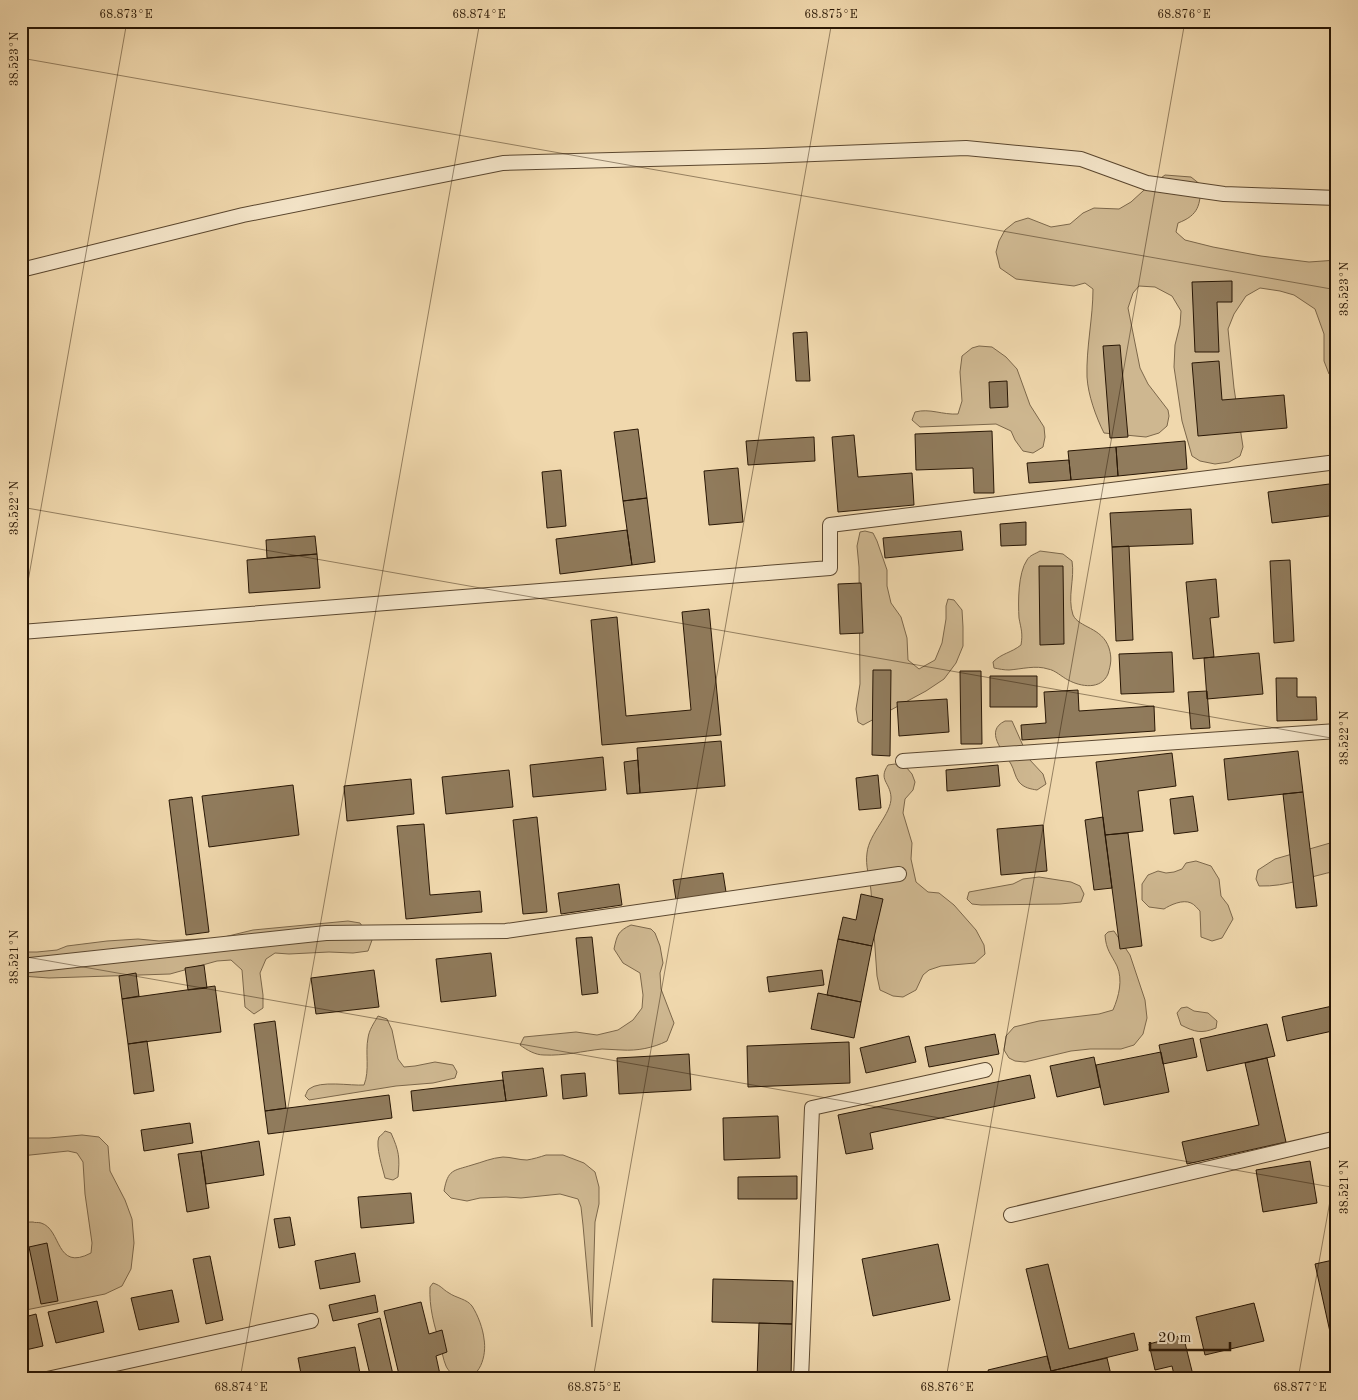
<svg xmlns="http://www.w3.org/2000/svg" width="1358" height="1400" viewBox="0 0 1358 1400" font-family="'Old Standard TT',serif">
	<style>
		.green { fill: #ceb790; stroke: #7c674a }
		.building { fill: #907b5c; stroke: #291705 }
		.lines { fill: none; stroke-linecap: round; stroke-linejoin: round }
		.lane-casing { stroke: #5b472f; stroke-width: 16 }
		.lane { stroke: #f5e6ca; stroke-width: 14 }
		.ticks { fill: none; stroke: #291705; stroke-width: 1; stroke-opacity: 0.45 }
		.neatline { fill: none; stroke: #291705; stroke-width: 2 }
		.ticks-label { font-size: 12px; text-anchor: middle; fill: #291705 }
	</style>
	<rect width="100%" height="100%" fill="#f0d8ad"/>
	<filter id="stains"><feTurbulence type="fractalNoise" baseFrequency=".004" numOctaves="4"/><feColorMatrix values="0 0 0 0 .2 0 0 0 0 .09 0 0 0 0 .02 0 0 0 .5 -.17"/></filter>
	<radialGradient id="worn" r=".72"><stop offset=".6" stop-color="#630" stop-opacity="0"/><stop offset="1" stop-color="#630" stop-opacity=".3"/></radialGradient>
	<path class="green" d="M1165,175L1191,177L1201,185C1200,205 1199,215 1178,223L1176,232L1185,240L1213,247L1261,256L1309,262L1337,260L1336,374H1329L1324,361V334L1315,309L1294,295L1280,291L1260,288L1246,296L1234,314L1228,329L1234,388L1243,447L1240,456L1229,462L1215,464L1200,461L1192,456L1182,421L1174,367L1175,345L1180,325L1181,311L1172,296L1155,287L1139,286L1133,293L1128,308L1140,368L1148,384L1168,410L1169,416L1167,426L1159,433L1146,437L1104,433C1096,417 1088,395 1087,377C1086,348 1093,318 1093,289L1085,283L1074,286L1016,279L1000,268L996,252L999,241L1005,230L1015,222L1028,218L1051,227L1070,224L1083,213L1094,208L1119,209L1131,202L1143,191Z
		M979,346L992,347L1006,357L1017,369L1030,405L1044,427L1045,437L1043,447L1033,453L1023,451L1015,440L1011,431L996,424L920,427L912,420L915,412C930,408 942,415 958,414L962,401L960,372L962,356L972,348Z
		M865,531L873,533L877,541L887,570V586L891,603L901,617L907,638L908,660L919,669L935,660L942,643L946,619V606L948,599L954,600L962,610L963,627V646L956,663L944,679L926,691L863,725L858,722L856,709L860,684L859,567L857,546L860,532Z
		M1040,551L1063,554L1072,561C1075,579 1067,597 1073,615C1079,628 1102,627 1109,648C1112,658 1111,664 1108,674C1101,690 1081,687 1068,680C1062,677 1055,670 1048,669C1036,665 1022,669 1009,670C1004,670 999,669 994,668L993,662C1002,653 1011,653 1021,645C1023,633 1021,629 1019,618C1018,602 1018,573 1027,560C1030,555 1035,554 1040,551Z
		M1005,721H1012L1029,759L1043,774L1046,784L1037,790C1031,789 1024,788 1019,782C1015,777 1014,769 1011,764C1003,751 984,731 1005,721Z
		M895,764L906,767L912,774L915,782L913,790L905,799L903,813L912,843L911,859L916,882L928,892L939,893L954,905L976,930L984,945L985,954L975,963L941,966L929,970L923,975L916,990L903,997L893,996L880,990L877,976C875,948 873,919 871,891C870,878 865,866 867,853C869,833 892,814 891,797C890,782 878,780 888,765Z
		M1337,841V871C1309,876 1288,887 1259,886L1256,879L1258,870L1275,859Z
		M1196,861L1211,866L1219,879L1221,896L1228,905L1233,919L1222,938L1212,941L1201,937L1200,911C1198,909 1194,904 1191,903C1183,899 1170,905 1164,909L1149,907L1142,900V884L1148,875L1158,871L1166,873L1174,872L1182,869L1186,863Z
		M1039,877L1071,882L1080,886L1084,894L1081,902L1060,904L981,905L972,904L967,899L969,892L1013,884L1023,879Z
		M348,921L360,923L372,940L368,951L353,953L329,952L289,954L275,953L266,959L260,973L263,995V1008L254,1014L245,1007L242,970L231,960L217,961L170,974L49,978L21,976V952H37L57,950L67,946L107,941L138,939L159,941L220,938L253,930Z
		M631,925L651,929L655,933L660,946L663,963L660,973L661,989L674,1023L667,1041C653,1048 637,1051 622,1050C615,1050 609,1049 602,1049C583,1051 564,1056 544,1055C535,1055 527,1050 520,1045L524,1037L576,1032L597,1035L618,1030L633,1020L642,1008L643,995L640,973L623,963L614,949C617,935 618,931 631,925Z
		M1114,931L1130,955L1145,1000L1147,1018L1143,1034L1134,1045L1121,1049H1090L1071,1051L1025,1062L1015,1061L1009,1058L1004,1050L1006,1036L1014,1027L1039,1021L1099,1014L1113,1010C1119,996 1123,980 1117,966C1111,954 1106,950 1105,935L1108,932Z
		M1187,1007L1194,1011L1208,1013L1217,1021L1216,1028C1201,1034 1195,1032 1181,1025L1177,1013L1181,1008Z
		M378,1016L387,1019L392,1030L398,1059L404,1067L415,1066L435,1062L453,1065L457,1072L455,1078L433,1083L396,1086L309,1100L305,1096C307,1093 307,1090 309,1089C320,1080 351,1086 364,1085C370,1070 365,1053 368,1038C369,1030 374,1023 378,1016Z
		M385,1131L391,1133C399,1151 400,1157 398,1177L393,1180L385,1178C383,1169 375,1146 379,1137C380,1136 384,1133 385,1131Z
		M82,1135L99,1137L108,1146L110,1171L125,1200L132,1219L134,1243L131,1269L122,1286L105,1294L21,1311V1224C25,1222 28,1222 33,1222C35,1223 38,1222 41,1223C62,1229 55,1272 91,1253L92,1243L85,1194L83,1162L77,1153L68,1151L21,1156V1138H49Z
		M546,1155H563L584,1163L595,1172L599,1187V1204L595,1222L592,1327L583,1225L581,1207L578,1199L560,1194L521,1198L506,1197L480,1198L467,1201L451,1198L444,1191C448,1169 453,1171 472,1165C483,1162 491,1158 503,1157C511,1157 519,1160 527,1160C533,1159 540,1157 546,1155Z
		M433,1283C442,1286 442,1289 449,1293C456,1298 467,1299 472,1306C478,1315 483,1329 484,1339C487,1355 480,1381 460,1378C455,1377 448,1371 446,1366C443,1359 442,1351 440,1344C434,1325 429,1307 430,1287Z"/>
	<path class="building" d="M1232,281V302H1217L1219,352H1195L1192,282Z
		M807,332L810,381H796L793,333Z
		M1120,345L1128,437L1110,438L1103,346Z
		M1219,361L1222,400L1284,395L1287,428L1198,436L1192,363Z
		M1007,381L1008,407L990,408L989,382Z
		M1333,384H1337V450Z
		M638,429L647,498L623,501L614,432Z
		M992,431L994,493H974L973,468L916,470L915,434Z
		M854,435L858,477L912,473L914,505L838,512L832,437Z
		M814,437L815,461L748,465L746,441Z
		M1185,441L1187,469L1118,476L1116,447Z
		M1116,447L1118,476L1071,480L1068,451Z
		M1069,460L1071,480L1029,483L1027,463Z
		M738,468L743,522L709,525L704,471Z
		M561,470L566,526L547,528L542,472Z
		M1337,483V515L1272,523L1268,492Z
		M647,498L655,562L632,565L623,501Z
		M1191,509L1193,544L1112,547L1110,513Z
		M1026,522V545L1001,546L1000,524Z
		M627,530L632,565L560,574L556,539Z
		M961,531L963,550L885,558L883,538Z
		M315,536L317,554L267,558L266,540Z
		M1129,546L1133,640L1116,641L1112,547Z
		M317,554L320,588L249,593L247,560Z
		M1290,560L1294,641L1274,643L1270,561Z
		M1039,566H1063L1064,644L1040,645Z
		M1216,579L1219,617L1210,618L1214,657L1193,659L1186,582Z
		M861,583L863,633L840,634L838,584Z
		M709,609L721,735L602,745L591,620L617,617L626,716L691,710L682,612Z
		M1172,652L1174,692L1121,694L1119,654Z
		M1259,653L1263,694L1207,699L1204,658Z
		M873,670H891L890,756L872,755Z
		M960,671H981L982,744H961Z
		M990,676H1037V707H990Z
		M1276,678H1297V697H1316L1317,720L1277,721Z
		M1078,690L1079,711L1154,706L1155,731L1022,740L1021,725L1046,723L1044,692Z
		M1207,691L1210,728L1191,729L1188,692Z
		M947,699L949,732L899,736L897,702Z
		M721,741L725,786L640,793L637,748Z
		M1298,751L1303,792L1228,800L1224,759Z
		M1172,753L1176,786L1138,791L1143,831L1105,835L1096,762Z
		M603,757L606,790L533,797L530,765Z
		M638,760L640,793L627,794L624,762Z
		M998,765L1000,786L947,791L946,770Z
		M509,770L513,807L446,814L442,777Z
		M878,775L881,808L859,810L856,778Z
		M411,779L414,814L347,821L344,786Z
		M293,785L299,835L209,847L202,796Z
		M1303,792L1317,906L1296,908L1283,794Z
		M1193,796L1198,831L1174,834L1170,799Z
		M192,797L209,932L186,935L169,800Z
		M537,817L547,912L523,914L513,820Z
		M1103,817L1112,888L1094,890L1085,820Z
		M424,824L430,895L480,891L482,912L406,919L397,826Z
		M1043,825L1047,871L1001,875L997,829Z
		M1128,833L1142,946L1120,949L1105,835Z
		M723,873L726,892L676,900L673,880Z
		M619,884L622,905L561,914L558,893Z
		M861,894L883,899L872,946L838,939L843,917L856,920Z
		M592,937L598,993L582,995L576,938Z
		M838,939L872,946L861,1002L827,995Z
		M491,953L496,996L441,1002L436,959Z
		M204,965L207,988L188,990L185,968Z
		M374,970L379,1007L316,1014L311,978Z
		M822,970L824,985L769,992L767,977Z
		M136,973L139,996L122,999L119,976Z
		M215,986L221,1032L128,1044L122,999Z
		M818,993L861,1002L854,1038L811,1029Z
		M1337,1005V1030L1287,1041L1282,1017Z
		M275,1021L286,1108L265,1111L254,1024Z
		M1267,1024L1275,1056L1207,1071L1200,1039Z
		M995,1034L999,1054L929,1067L925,1047Z
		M909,1036L916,1062L866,1073L860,1048Z
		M1193,1038L1197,1057L1163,1064L1159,1045Z
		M147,1041L154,1091L134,1094L128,1044Z
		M849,1042L850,1083L748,1087L747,1046Z
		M1161,1052L1169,1092L1104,1105L1096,1065Z
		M689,1054L691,1090L619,1094L617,1058Z
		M1094,1057L1100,1087L1057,1097L1050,1066Z
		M1267,1058L1286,1142L1187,1164L1182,1142L1259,1125L1245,1063Z
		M543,1068L547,1096L506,1101L502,1072Z
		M585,1073L587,1096L563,1099L561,1075Z
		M1030,1075L1035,1098L870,1133L873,1149L846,1154L838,1115Z
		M503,1080L506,1101L413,1111L411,1091Z
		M389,1095L392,1118L268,1134L265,1111Z
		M778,1116L780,1158L724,1160L723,1118Z
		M190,1123L193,1143L144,1151L141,1130Z
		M259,1141L264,1175L206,1184L201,1151Z
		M201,1151L209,1208L187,1212L178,1154Z
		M1310,1161L1317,1203L1263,1212L1256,1170Z
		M21,1164H24L26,1181H21Z
		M797,1176V1199H738V1177Z
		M411,1193L414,1223L361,1228L358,1197Z
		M290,1217L295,1245L279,1248L274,1219Z
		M47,1243L58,1301L41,1304L29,1247Z
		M938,1244L950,1300L873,1316L862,1259Z
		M355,1253L360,1282L320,1289L315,1261Z
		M210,1256L223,1320L206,1324L193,1259Z
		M1333,1260L1337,1276V1340L1332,1341L1315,1264Z
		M1048,1264L1069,1349L1134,1333L1138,1350L1051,1371L1026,1269Z
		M713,1279L793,1281L792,1324L712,1322Z
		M172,1290L179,1322L139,1330L131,1298Z
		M375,1295L378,1312L333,1321L329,1305Z
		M97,1301L104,1332L56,1343L48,1312Z
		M421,1302L429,1334L442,1330L447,1352L436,1356L441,1379H400L384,1311Z
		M1254,1303L1264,1341L1205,1355L1196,1317Z
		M36,1314L43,1346L21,1351V1318Z
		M380,1318L394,1379H371L358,1324Z
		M759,1323L792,1324L791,1379H757Z
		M1183,1335L1194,1379H1175L1172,1366L1155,1370L1149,1344Z
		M355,1347L361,1379H302L298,1358Z
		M1047,1356L1053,1379H991L988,1370Z
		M1107,1358L1112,1379H1053L1051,1371Z"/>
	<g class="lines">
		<g class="lane-casing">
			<path id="lane" d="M21,270L243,215L503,163L764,156L966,148L1081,159L1147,183L1224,194L1337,198
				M21,632L830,568V525L1337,462
				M903,761L1337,731
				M21,966L326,933L506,931L899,874
				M1011,1215L1337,1138
				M47,1379L311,1321
				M801,1379L812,1108L985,1070"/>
		</g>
		<use href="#lane" class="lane"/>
	</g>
	<path class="ticks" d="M21,58L1337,290M21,507L1337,739M21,621L127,21M21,956L1337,1188M240,1379L480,21M593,1379L832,21M946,1379L1185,21M1298,1379L1337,1162"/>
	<rect width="1358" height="1400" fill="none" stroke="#f0d8ad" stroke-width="55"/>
	<path d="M1150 1342v8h80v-8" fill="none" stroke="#291705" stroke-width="2.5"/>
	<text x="1158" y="1342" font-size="15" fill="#291705" stroke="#f5e6ca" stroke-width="4" paint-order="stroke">20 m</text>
	<rect x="28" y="28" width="1302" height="1344" class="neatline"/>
	<g class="ticks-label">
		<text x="126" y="18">68.873°E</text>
		<text x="479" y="18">68.874°E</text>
		<text x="831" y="18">68.875°E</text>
		<text x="1184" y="18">68.876°E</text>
		<text transform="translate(14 59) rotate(-90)" y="4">38.523°N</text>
		<text transform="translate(1344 289) rotate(-90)" y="4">38.523°N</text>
		<text transform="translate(14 508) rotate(-90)" y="4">38.522°N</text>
		<text transform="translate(1344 738) rotate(-90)" y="4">38.522°N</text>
		<text transform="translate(14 957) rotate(-90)" y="4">38.521°N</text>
		<text transform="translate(1344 1187) rotate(-90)" y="4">38.521°N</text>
		<text x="241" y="1391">68.874°E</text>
		<text x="594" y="1391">68.875°E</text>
		<text x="947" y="1391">68.876°E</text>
		<text x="1300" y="1391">68.877°E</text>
	</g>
	<rect width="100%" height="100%" filter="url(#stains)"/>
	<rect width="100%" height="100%" fill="url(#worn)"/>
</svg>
